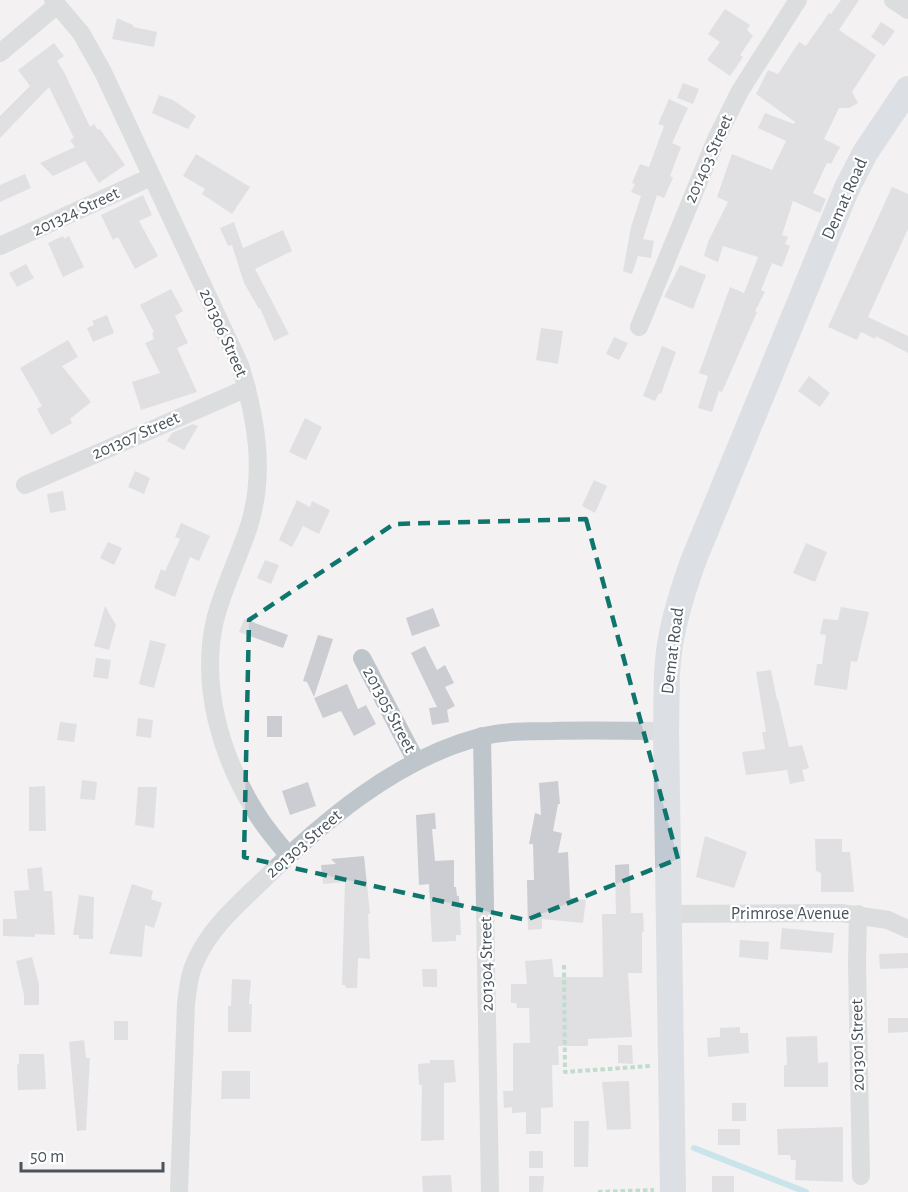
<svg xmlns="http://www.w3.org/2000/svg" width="908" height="1192" viewBox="0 0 908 1192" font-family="'Alegreya Sans',sans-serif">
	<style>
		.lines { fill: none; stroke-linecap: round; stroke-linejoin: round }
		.stream { stroke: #98d5e2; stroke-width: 6 }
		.building { fill: #cbcdd2 }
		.path { stroke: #81c4a1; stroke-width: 4; stroke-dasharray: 4.5 3; stroke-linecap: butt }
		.street { stroke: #bec5cb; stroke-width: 18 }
		.secondary { stroke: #c1c9d2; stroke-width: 26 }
		.marked { fill: none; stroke: #0f766e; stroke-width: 4.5; stroke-dasharray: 12 8; stroke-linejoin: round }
		.labels { text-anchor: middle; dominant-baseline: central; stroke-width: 4.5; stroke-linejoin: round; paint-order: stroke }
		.street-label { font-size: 18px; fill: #4b545c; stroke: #fff }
	</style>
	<rect width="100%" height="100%" fill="#f3f1f1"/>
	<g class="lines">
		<path class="stream" d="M694,1148L806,1192"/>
	</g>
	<path class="building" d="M841,0H859L839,30L876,55L852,92L858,103L849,108H839L824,139L840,147L831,164L827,163L813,193L826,199L820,213L793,201L782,235L788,237L785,244L790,246L782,267L772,263L761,290L765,292L755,311L757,312L722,392L719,391L712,412L698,408L708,376L699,373L730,287L744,293L758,257L723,246L718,262L704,256L708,242L728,202L717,197L732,154L772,170L786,141L758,128L765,113L794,124L795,122L756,94L768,70L778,74L799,42L806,46L829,13L831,14Z
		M725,9L750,25L747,30L753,36L740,55L743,57L730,76L707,60L720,42L708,34Z
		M117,18L133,25V27L157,32L154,47L112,39Z
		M881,22L895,31L884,46L871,37Z
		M54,43L64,56L57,61L64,72L90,127L94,124L98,130L100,129L125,165L99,183L85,161L53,176L40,163L75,147L70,140L74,138L49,87L0,138V116L30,86L18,70Z
		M683,83L699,89L693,104L677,98Z
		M159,95L173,100L196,116L188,129L152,113Z
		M669,99L688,108L672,143L681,147L670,176L673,178L664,198L657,195L643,239L654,241L651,258L638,256L632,274L623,271L631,227L641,196L631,192L635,184L632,183L640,164L649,167L664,126L658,124Z
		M196,154L250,187L232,214L202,194L205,189L183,176Z
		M25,174L31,188L0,202V185Z
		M892,187L908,194V229L868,317L908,336V353L876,336L875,339L861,332L857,340L828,327Z
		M143,195L152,215L139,221L158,256L135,269L118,237L113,240L101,215Z
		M234,222L243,248L283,230L292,251L255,269L289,334L274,341L260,308L259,309L244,283L232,245L228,246L220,228Z
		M63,236L64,239L69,236L84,267L63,277L48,243Z
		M26,264L34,278L17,287L9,273Z
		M680,265L706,275L693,309L664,297Z
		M171,289L183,311L175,316L188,343L177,348L197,392L141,410L132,382L160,373L145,343L154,339L152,333L154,332L140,305Z
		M107,315L114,333L93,342L87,328L94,325L92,321Z
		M541,328L563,331L558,364L536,360Z
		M614,337L628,343L619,360L606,354Z
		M68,340L78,357L62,366L91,402L70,419L72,423L51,435L37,409L42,406L20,368Z
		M662,346L676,352L661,394L659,393L655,401L643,396Z
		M809,376L830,393L820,407L798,391Z
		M305,418L322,427L306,460L289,452Z
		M193,424L198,426L184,450L167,441L172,433Z
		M135,471L150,478L144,494L128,487Z
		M594,480L607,486L595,513L582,506Z
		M63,491L66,510L50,513L47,494Z
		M297,500L310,507L312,501L330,510L319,534L303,526L292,547L279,540Z
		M181,523L210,536L199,561L190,557L175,597L154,588L161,569L165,571L180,539L175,537Z
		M108,542L122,548L114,565L100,558Z
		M806,543L827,552L815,582L793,573Z
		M265,560L279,565L271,584L257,578Z
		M105,606L116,625L109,650L94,646Z
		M841,607L869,612L857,662L851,661L847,690L814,685L817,664H822L826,635L820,634L823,619L838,620Z
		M433,608L440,626L412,636L406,618Z
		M244,619L288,635L283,648L239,632Z
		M318,635L333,639L314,697L307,682L303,681Z
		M150,640L166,644L154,688L139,684Z
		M425,646L437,670L445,665L454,683L445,687L455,706L447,710L449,722L432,725L429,708L437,707L411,653Z
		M96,658L111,660L108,679L93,677Z
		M771,670L777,700H778L789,747L802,745L809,768L802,770L805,781L790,784L787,770L746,775L742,752L765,749L762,732H766L756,672Z
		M347,684L358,709L366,705L376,724L354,736L341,711L323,718L314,698Z
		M267,716H282V737H267Z
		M138,718L153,720L151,738L136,736Z
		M60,722L77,724L74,742L57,740Z
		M82,780L97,782L95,800L80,799Z
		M558,781L560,804H558L553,831L562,833L558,853L568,852L570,898L586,900L583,923L542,919V929L528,930L527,880H534L533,844H529L535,813L541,815L539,783Z
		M308,782L316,806L290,815L282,791Z
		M45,786L46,831H29V787Z
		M138,787H157L154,828L135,825Z
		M435,813L436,829H432L435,861L454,860V887H456L457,896H459L461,935H456V941L432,942L429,884L419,885L416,815Z
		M705,836L747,852L734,888L696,877Z
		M815,839H842V852H850L854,892H821V873L816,871Z
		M364,856L370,914H368L370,959L358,958L357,988H346L345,985H342L345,882L323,884L321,865L336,864L331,859Z
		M629,864L631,913H643L644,932H642V973H628L632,1037L588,1039V1046H558L559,1065H552L553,1107L541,1108V1134H526V1112L512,1113V1107L504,1108L503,1091H513V1043H530L529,1008H517L516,1003H511V984H527L525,961L552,959L554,977H603L602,914H616L615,865Z
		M42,867L44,891H52L55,935L35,934V937L3,936V919H17L14,891L29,890L27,869Z
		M132,884L153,891L151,899L162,903L154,928L145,925L142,957L109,954Z
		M79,895L94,897L93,939H79V935H73Z
		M782,928L834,933L832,953L780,949Z
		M740,940L769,942L768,960L739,957Z
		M908,953V968L880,969L879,954Z
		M32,957L39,984V1005H24V995L16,961Z
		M422,969H437V987H423Z
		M232,979L251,980L249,1004H252L251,1032H228V1006H231Z
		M888,1018H908V1032L888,1033Z
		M114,1021H128V1040H114Z
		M740,1027V1033H748L749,1053L708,1057L707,1038L720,1037V1028Z
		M817,1036L818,1063L828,1062V1087H784V1065H787L786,1037Z
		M84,1040L86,1058H90L86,1130L77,1131L69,1042Z
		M618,1045H632L633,1064L618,1063Z
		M19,1054H44L46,1089L18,1090L17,1064H19Z
		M430,1060H454L456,1082L444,1083V1140L421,1141L422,1085H419L418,1064L430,1063Z
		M222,1071H250V1099H221Z
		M629,1081L631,1129L607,1130L602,1082Z
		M732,1103H746V1121H732Z
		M574,1121H589L588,1167H574Z
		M843,1127V1182L795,1180L796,1160H791L790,1155H778L777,1129Z
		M718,1129H740V1145H718Z
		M529,1151H543V1168H529Z
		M451,1175L452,1192H423L422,1176Z
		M529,1176H544L543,1192H529Z
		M712,1176H734V1192H712Z"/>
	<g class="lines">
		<path class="path" d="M564,965L565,1072L650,1066
			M598,1192L654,1190"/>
		<path class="street" d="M53,0L81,33L103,72L240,365C256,417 266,472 249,526C239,557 223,588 215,620C200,686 221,756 255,811C264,827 277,841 288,855
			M893,0L908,10
			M0,53L57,5
			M0,246L151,177
			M639,327L717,137L740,91L798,0
			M25,485L247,388
			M362,658L416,761
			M482,736L490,1192
			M669,914L841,913L888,920L908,929
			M858,914L857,963L861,1176
			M179,1192L186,1004C188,989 189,974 196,960C210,929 235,907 259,884C320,824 395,759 480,737C503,731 528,731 552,731C590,730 628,731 666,731"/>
		<path class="secondary" d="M673,1192L666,731C667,699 665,666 672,634C677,608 685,584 694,559L847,188L865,153L908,89"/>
	</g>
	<path d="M0 0H908V1192H0ZM586,519L678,859L526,920L244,857L249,620L394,524Z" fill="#f3f1f1" fill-opacity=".55" fill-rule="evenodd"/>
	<path class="marked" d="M586,519L678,859L526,920L244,857L249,620L394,524Z"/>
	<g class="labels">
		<g class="street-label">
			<text transform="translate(709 159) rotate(-66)">201403 Street</text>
			<text transform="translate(845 199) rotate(-66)">Demat Road</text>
			<text transform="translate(76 212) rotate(-25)">201324 Street</text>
			<text transform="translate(223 333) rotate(66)">201306 Street</text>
			<text transform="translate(136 436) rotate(-24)">201307 Street</text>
			<text transform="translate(673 651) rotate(-83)">Demat Road</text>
			<text transform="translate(389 710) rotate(62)">201305 Street</text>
			<text transform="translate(304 844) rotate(-41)">201303 Street</text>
			<text x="790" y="914">Primrose Avenue</text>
			<text transform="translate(487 964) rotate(-91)">201304 Street</text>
			<text transform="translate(858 1045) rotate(-91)">201301 Street</text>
		</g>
	</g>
	<path d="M21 1162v9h142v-9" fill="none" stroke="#4b545c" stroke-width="3"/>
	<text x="30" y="1162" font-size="18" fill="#4b545c" stroke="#ffffff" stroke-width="4.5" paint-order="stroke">50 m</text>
</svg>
